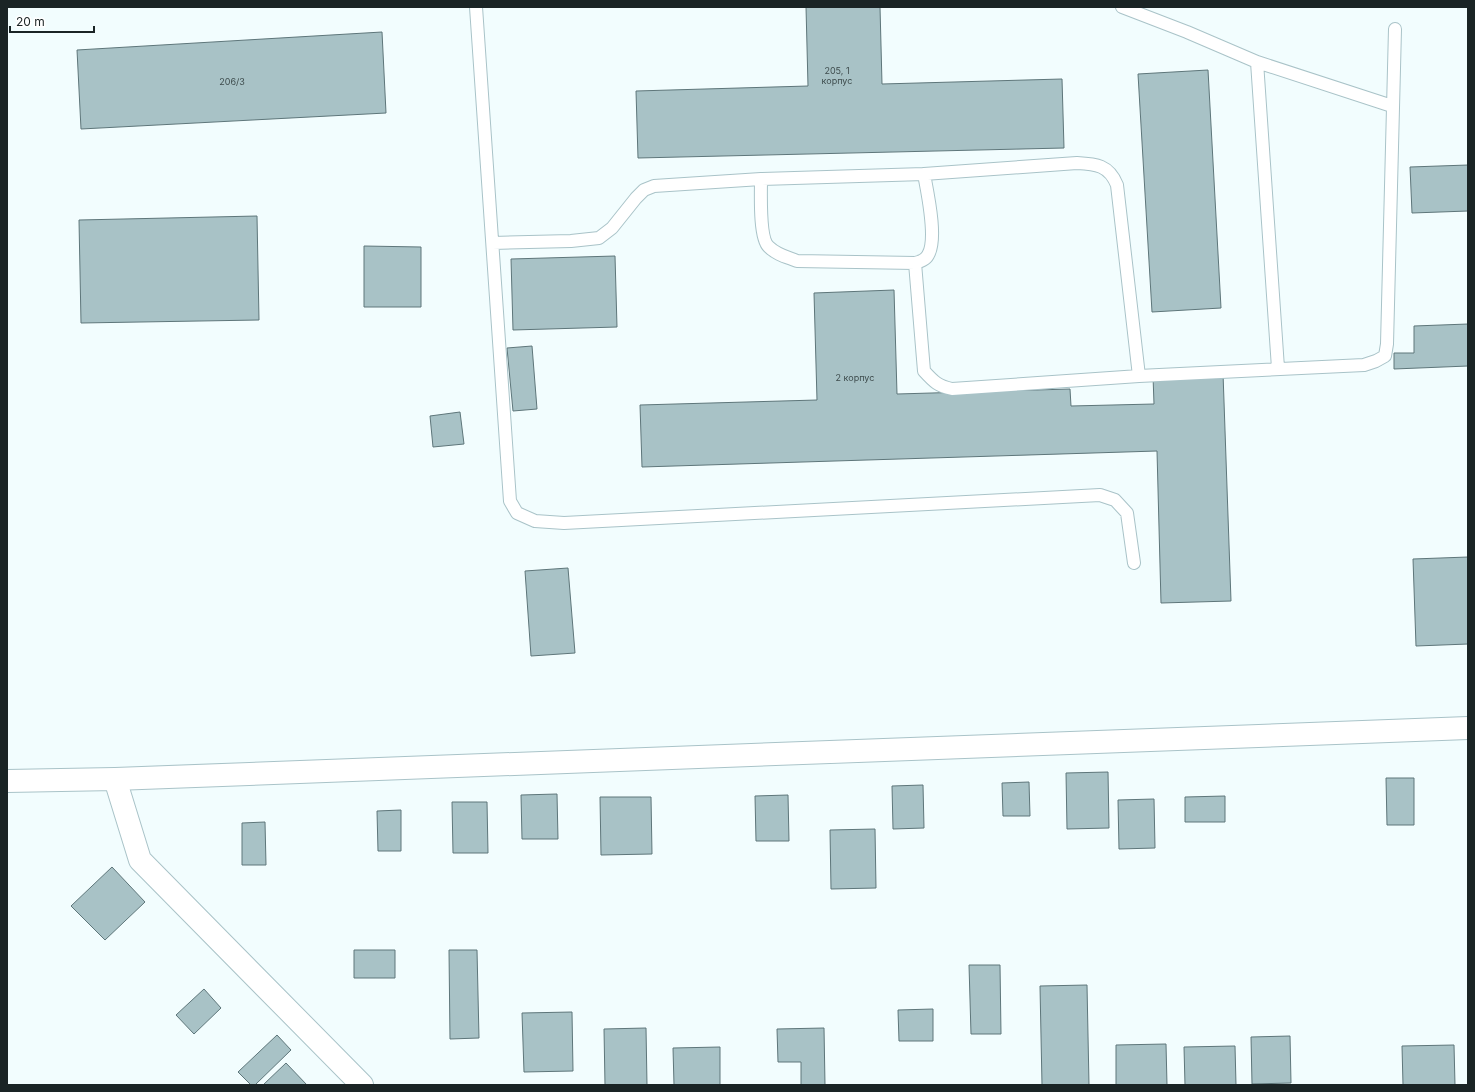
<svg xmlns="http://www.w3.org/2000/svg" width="1475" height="1092" viewBox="0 0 1475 1092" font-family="Inter,sans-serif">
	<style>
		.building { fill: #a8c2c6; stroke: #5e767a }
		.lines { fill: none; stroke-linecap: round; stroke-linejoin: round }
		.lane-casing { stroke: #a9c3c8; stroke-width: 14 }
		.street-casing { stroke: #a9c3c8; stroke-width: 24 }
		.lane { stroke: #fff; stroke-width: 12 }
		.street { stroke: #fff; stroke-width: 22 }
		.labels { text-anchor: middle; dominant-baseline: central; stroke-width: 3.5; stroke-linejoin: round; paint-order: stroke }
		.number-label { font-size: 9px; fill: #3e4c4d }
	</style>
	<rect width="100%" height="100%" fill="#f2fdfe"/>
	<path class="building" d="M806,7H880L882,84L1062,79L1064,148L638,158L636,91L808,86Z
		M382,32L386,113L81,129L77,50Z
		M1208,70L1221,308L1152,312L1138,74Z
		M1468,165V211L1412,213L1410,167Z
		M257,216L259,320L81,323L79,220Z
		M364,246L421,247V307H364Z
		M615,256L617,327L513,330L511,259Z
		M894,290L897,394L1070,389L1071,406L1154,404L1153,376L1223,373L1231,601L1161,603L1157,451L642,467L640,405L817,400L814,293Z
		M1468,324V366L1394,369V353H1414V326Z
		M532,346L537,409L513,411L507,348Z
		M460,412L464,444L433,447L430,416Z
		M1468,557V644L1416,646L1413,559Z
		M568,568L575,653L531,656L525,571Z
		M1108,772L1109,828L1067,829L1066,773Z
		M1386,778H1414V825H1387Z
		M1029,782L1030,816H1003L1002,783Z
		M923,785L924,828L893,829L892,786Z
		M557,794L558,839H522L521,795Z
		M788,795L789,841H756L755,796Z
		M1225,796V822H1185V797Z
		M600,797H651L652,854L601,855Z
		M1154,799L1155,848L1119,849L1118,800Z
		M452,802H487L488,853H453Z
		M401,810V851H378L377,811Z
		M265,822L266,865H242V823Z
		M875,829L876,888L831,889L830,830Z
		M112,867L145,902L105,940L71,906Z
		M354,950H395V978H354Z
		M449,950H477L479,1038L450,1039Z
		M969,965H1000L1001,1034H971Z
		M1087,985L1089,1085H1042L1040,986Z
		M204,989L221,1008L194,1034L176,1015Z
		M933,1009V1041H899L898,1010Z
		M572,1012L573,1071L524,1072L522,1013Z
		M646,1028L647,1085H605L604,1029Z
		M824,1028L825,1085H801V1062H778L777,1029Z
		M277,1035L291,1050L255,1085H251L238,1072Z
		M1290,1036L1291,1083L1252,1084L1251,1037Z
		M1166,1044L1167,1085H1116V1045Z
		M1454,1045L1455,1085H1403L1402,1046Z
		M1235,1046L1236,1085H1185L1184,1047Z
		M720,1047V1085H674L673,1048Z
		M286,1063L307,1085H263Z"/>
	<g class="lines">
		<g class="lane-casing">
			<path id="lane" d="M476,7L510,501L517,513L535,521L564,523L1100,495L1115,500L1127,513L1134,563
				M1122,7L1187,32L1257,62L1392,106
				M1257,62L1278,368
				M761,179C761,193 759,239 769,247C777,255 787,257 797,261L915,263C920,262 926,259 928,255C938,239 927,191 924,174
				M493,243L571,241L599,238L612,228L636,198L644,190L654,186L761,179L924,174L1077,163C1096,164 1109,165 1117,185L1139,376
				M915,263L924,371C934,382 938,386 952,389L1139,376L1364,365L1376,361L1385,356L1387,344L1395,29"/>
		</g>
		<g class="street-casing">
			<path id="street" d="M115,779L140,860L362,1085
				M7,781L115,779L1468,728"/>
		</g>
		<use href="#lane" class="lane"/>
		<use href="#street" class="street"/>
	</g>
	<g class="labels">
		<g class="number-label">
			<text x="837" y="70">205, 1<tspan x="837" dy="10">корпус</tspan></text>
			<text x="232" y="81">206/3</text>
			<text x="855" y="377">2 корпус</text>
		</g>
	</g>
	<rect width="1475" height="1092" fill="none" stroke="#1a2425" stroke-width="16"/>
	<path d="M10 26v6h84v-6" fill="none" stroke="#1a2425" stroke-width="2"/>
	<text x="16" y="26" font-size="12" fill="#1a2425" stroke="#ffffff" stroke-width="3" paint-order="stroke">20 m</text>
</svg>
